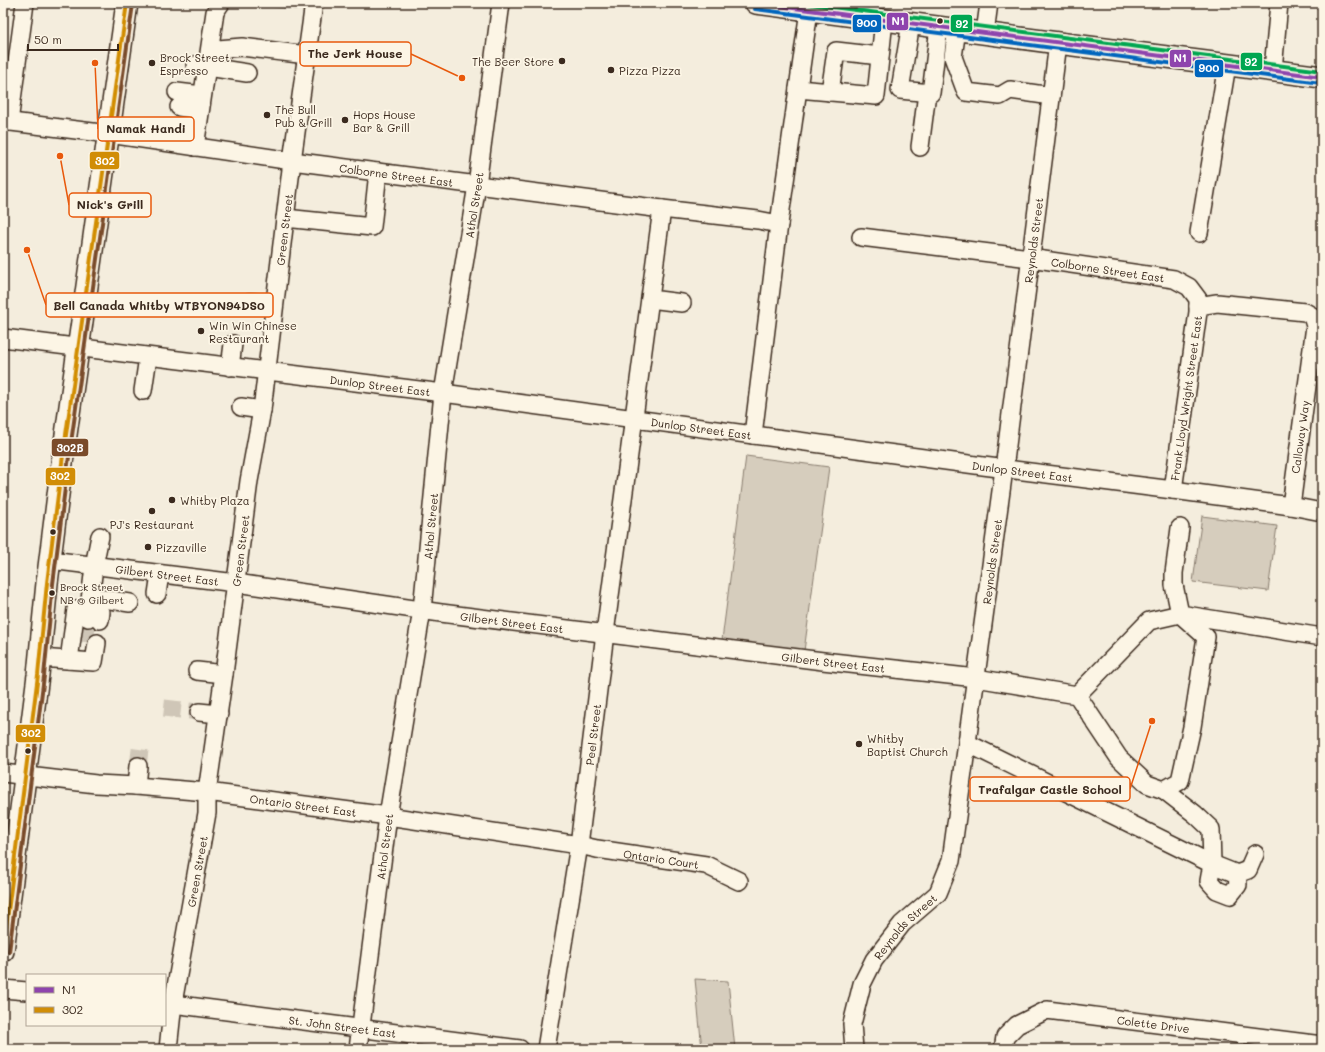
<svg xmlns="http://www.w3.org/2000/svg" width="1325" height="1052" viewBox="0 0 1325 1052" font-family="Mali,sans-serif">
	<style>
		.green { fill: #d6cdbd; stroke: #887c6e }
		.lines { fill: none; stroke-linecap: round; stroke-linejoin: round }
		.minor-tunnel { stroke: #cfc6b7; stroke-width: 17; stroke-dasharray: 17 8; stroke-linecap: butt }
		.minor-casing { stroke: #3b2a1e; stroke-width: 20 }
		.major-casing { stroke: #3b2a1e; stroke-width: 24 }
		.minor { stroke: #fcf5e5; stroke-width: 17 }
		.major { stroke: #fcf5e5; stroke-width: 21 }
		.bus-1-casing { stroke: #fcf5e5; stroke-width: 7 }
		.bus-2-casing { stroke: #fcf5e5; stroke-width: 7 }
		.bus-3-casing { stroke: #fcf5e5; stroke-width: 7 }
		.bus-4-casing { stroke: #fcf5e5; stroke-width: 7 }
		.bus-5-casing { stroke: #fcf5e5; stroke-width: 7 }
		.bus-1 { stroke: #8e44ad; stroke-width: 4 }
		.bus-2 { stroke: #d18d06; stroke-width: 4 }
		.bus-3 { stroke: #7a4b2a; stroke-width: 4 }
		.bus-4 { stroke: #0065bd; stroke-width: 4 }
		.bus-5 { stroke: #00a651; stroke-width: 4 }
		.bus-dot { fill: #3b2a1e; stroke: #fcf5e5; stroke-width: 1.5 }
		.labels { text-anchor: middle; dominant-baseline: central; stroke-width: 3.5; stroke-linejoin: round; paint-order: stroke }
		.bus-label { font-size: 10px; fill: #3b2a1e; stroke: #fcf5e5; text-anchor: start }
		.poi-label { font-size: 11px; fill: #3b2a1e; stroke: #fcf5e5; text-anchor: start }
		.street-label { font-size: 11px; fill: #3b2a1e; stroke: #fcf5e5 }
		.leader { fill: none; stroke: #e8590c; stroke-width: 1.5 }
		.callout-dot { fill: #e8590c; stroke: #fcf5e5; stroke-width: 1.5 }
		.callout { fill: #fcf5e5; stroke: #e8590c; stroke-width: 1.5 }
		.callout-label { font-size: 12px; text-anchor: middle; font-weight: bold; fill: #3b2a1e }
		.line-badge { stroke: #fcf5e5; stroke-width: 1.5 }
		.badge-label { font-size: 11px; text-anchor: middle; font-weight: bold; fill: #fff }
	</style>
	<rect width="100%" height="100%" fill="#f4eddd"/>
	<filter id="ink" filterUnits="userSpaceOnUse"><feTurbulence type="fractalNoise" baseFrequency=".025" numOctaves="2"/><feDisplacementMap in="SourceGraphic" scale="8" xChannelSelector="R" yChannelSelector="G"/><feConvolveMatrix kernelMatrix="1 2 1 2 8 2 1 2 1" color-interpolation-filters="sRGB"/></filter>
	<g filter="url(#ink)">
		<path class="green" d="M258,3H296V9L258,5Z
			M746,456L829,467L804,651L722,640Z
			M1202,516L1277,526L1268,591L1193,582Z
			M695,979L728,981L735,1049H702Z"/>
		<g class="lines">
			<path class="minor-tunnel" d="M85,642L88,618
				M164,708L199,712
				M138,766L141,742"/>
			<g class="minor-casing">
				<g id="minor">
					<path d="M911,23L900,90L931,93L939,27"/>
					<path d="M957,29L953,57L966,92L1000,96L1010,90L1051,96"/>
					<path d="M985,33L989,3"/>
					<path d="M218,49L242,47L307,55"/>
					<path d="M195,65L247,73"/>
					<path d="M1273,70L1279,3"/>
					<path d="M798,89L876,96L884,20"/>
					<path d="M177,92L202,95"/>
					<path d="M830,92L836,51L880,56"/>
					<path d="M179,107L200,110"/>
					<path id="s1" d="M3,121L109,134L292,161L662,209L758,220L779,224"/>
					<path d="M9,122L25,3"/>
					<path d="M195,147L215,12L221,3"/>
					<path d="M920,147L927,93"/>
					<path d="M285,218L372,227L378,172"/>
					<path d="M1199,233L1227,65"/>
					<path id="s2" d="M861,237L1030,258L1174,279L1189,287L1198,299V312L1173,490"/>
					<path d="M650,299L682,303"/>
					<path d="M250,302L274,305"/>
					<path d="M1198,306L1217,303L1305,312L1312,316L1315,326L1291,506"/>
					<path id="s3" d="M3,338L443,393L983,466L1173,490L1291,506L1322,512"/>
					<path d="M230,367L233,344"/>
					<path d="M143,391L148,357"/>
					<path d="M241,407L262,410"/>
					<path d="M753,435L779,224L810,3"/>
					<path d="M1180,528L1174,573V585L1180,614L1322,637"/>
					<path id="s4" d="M50,560L236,583L441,613L823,661L976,678L1077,695L1119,758L1147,784L1164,790L1180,781L1192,727L1206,637L1180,614L1149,621L1077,695"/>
					<path d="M157,594L160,574"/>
					<path d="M91,597L130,603"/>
					<path d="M88,618L94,566L100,536"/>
					<path d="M40,658L94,662L97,643"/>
					<path d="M69,660L76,609L101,612L100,620"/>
					<path d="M197,671L224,674"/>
					<path d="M199,712L219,714"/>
					<path d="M967,743L1212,864L1237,874L1248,870L1255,854"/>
					<path id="s5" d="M3,773L96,784L136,786L207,792L388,816L579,845L597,849L706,865L739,881"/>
					<path d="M136,786L138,766"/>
					<path d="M1164,790L1195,814L1211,829L1212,864L1209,881L1217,890L1230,895L1238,885L1237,874"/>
					<path d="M3,989L27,991"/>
					<path id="s6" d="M165,1003L520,1049"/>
					<path id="s7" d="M168,1049L173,1003L207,813V792L224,674L249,481L262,410L292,161L314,3"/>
					<path id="s8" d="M358,1049L388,816L422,610L443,393L477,185L501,3"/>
					<path id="s9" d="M546,1049L579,845L605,633L662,209"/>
					<path id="s10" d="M854,1049L852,1024L862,984L874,960L902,924L938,893L951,861L1004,469L1058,43"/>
					<path id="s11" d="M1003,1049L1005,1037L1017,1025L1047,1010L1322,1045"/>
				</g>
			</g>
			<g class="major-casing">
				<path id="major" d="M756,3L1058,43L1322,77
					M3,951L38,675L47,583L62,463L127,3"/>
			</g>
			<use href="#minor" class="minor"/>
			<use href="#major" class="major"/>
			<g class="bus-1-casing">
				<path id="bus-1" d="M756,3L1322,77"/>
			</g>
			<g class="bus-2-casing">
				<path id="bus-2" d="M3,951L38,675L47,583L62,463L127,3"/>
			</g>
			<g class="bus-3-casing">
				<path id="bus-3" d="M9,952L44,676L53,584L68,464L133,4"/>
			</g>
			<g class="bus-4-casing">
				<path id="bus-4" d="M755,9L1321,83"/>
			</g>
			<g class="bus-5-casing">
				<path id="bus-5" d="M802,3L1322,71"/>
			</g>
			<use href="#bus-1" class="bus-1"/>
			<use href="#bus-2" class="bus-2"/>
			<use href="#bus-3" class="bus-3"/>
			<use href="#bus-4" class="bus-4"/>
			<use href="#bus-5" class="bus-5"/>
		</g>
	</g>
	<g class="bus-dot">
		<circle cx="940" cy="21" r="3.5"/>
		<circle cx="562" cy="61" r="4"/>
		<circle cx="152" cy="63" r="4"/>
		<circle cx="611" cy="70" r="4"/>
		<circle cx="267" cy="115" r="4"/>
		<circle cx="345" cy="120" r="4"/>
		<circle cx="201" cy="331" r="4"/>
		<circle cx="172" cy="500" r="4"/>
		<circle cx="152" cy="511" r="4"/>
		<circle cx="53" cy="532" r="3.5"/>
		<circle cx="148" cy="547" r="4"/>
		<circle cx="52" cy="593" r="3.5"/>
		<circle cx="859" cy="744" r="4"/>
		<circle cx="28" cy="751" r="3.5"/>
	</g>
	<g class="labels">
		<g class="bus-label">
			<text x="60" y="587">Brock Street<tspan x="60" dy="13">NB @ Gilbert</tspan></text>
		</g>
		<g class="poi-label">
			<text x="160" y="57">Brock Street<tspan x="160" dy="13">Espresso</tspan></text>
			<text x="554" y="61" text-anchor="end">The Beer Store</text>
			<text x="619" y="70">Pizza Pizza</text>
			<text x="275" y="109">The Bull<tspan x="275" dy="13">Pub &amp; Grill</tspan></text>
			<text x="353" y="114">Hops House<tspan x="353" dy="13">Bar &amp; Grill</tspan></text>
			<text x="209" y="325">Win Win Chinese<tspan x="209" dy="13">Restaurant</tspan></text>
			<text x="180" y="500">Whitby Plaza</text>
			<text x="152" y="524" text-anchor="middle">PJ's Restaurant</text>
			<text x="156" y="547">Pizzaville</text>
			<text x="867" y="738">Whitby<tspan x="867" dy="13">Baptist Church</tspan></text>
		</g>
		<g class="street-label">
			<text stroke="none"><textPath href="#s1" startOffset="397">Colborne Street East</textPath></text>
			<text stroke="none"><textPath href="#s8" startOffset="852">Athol Street</textPath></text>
			<text stroke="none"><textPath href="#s7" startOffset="828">Green Street</textPath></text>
			<text stroke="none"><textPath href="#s10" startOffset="847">Reynolds Street</textPath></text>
			<text stroke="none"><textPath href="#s2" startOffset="249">Colborne Street East</textPath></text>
			<text stroke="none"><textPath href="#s3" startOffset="380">Dunlop Street East</textPath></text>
			<text transform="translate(1186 398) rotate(-82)">Frank Lloyd Wright Street East</text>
			<text stroke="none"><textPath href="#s3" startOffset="704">Dunlop Street East</textPath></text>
			<text transform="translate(1300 437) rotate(-82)">Calloway Way</text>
			<text stroke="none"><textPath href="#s3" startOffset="1028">Dunlop Street East</textPath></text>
			<text stroke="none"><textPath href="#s8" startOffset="528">Athol Street</textPath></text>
			<text stroke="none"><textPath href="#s7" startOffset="504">Green Street</textPath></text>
			<text stroke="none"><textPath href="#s10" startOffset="523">Reynolds Street</textPath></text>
			<text stroke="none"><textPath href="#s4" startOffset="118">Gilbert Street East</textPath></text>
			<text stroke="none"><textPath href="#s4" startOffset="466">Gilbert Street East</textPath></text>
			<text stroke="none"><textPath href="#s4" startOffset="790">Gilbert Street East</textPath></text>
			<text stroke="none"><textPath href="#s9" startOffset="318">Peel Street</textPath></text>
			<text stroke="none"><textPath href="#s5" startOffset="302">Ontario Street East</textPath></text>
			<text stroke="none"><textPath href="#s8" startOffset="204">Athol Street</textPath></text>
			<text stroke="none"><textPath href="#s5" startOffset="664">Ontario Court</textPath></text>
			<text stroke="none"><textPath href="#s7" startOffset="180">Green Street</textPath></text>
			<text stroke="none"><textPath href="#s10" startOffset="139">Reynolds Street</textPath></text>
			<text stroke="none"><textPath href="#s11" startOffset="170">Colette Drive</textPath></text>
			<text stroke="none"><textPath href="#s6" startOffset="179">St. John Street East</textPath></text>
		</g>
	</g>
	<path class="leader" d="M462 78L411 54M95 63L98 129M60 156L69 205M27 250L46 305M1152 721L1130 789"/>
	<g class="callout-dot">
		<circle cx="462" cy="78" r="4"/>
		<circle cx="95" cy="63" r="4"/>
		<circle cx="60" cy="156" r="4"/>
		<circle cx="27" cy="250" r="4"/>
		<circle cx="1152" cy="721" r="4"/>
	</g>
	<g class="callout">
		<rect x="300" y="42" width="111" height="24" rx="4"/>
		<rect x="98" y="117" width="96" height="24" rx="4"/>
		<rect x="69" y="193" width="82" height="24" rx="4"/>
		<rect x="46" y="293" width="227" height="24" rx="4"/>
		<rect x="970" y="777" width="160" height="24" rx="4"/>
	</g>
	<g class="callout-label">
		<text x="355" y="58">The Jerk House</text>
		<text x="146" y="133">Namak Handi</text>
		<text x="110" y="209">Nick's Grill</text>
		<text x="159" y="310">Bell Canada Whitby WTBYON94DS0</text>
		<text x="1050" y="794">Trafalgar Castle School</text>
	</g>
	<g class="line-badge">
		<rect x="886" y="12" width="23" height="19" rx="4" fill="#8e44ad"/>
		<rect x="852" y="14" width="30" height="19" rx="4" fill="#0065bd"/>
		<rect x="950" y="14" width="23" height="19" rx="4" fill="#00a651"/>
		<rect x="1169" y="49" width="23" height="19" rx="4" fill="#8e44ad"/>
		<rect x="1240" y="52" width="23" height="19" rx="4" fill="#00a651"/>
		<rect x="1194" y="59" width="30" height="19" rx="4" fill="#0065bd"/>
		<rect x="89" y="151" width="31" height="19" rx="4" fill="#d18d06"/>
		<rect x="51" y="438" width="38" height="19" rx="4" fill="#7a4b2a"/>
		<rect x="45" y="467" width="31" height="19" rx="4" fill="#d18d06"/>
		<rect x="15" y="724" width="31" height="19" rx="4" fill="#d18d06"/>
	</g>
	<g class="badge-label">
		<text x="898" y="25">N1</text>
		<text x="867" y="27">900</text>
		<text x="962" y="28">92</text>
		<text x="1180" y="62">N1</text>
		<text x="1251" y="66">92</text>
		<text x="1209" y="72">900</text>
		<text x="105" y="165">302</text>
		<text x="70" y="452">302B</text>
		<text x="60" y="480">302</text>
		<text x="31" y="737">302</text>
	</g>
	<rect width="1325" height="1052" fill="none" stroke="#fcf5e5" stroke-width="16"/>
	<rect x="8" y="8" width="1309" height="1036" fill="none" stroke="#3b2a1e" stroke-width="1.5" filter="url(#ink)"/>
	<rect x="26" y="974" width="140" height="52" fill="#fcf5e5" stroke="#afa495"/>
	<rect x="34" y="987" width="20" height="6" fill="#8e44ad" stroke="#afa495"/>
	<text x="62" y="994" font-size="12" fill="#3b2a1e">N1</text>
	<rect x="34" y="1007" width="20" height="6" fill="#d18d06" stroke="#afa495"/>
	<text x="62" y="1014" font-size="12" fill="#3b2a1e">302</text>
	<path d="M28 44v6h90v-6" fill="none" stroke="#3b2a1e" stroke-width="2"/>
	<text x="34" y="44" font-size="12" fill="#3b2a1e" stroke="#fcf5e5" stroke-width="3" paint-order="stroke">50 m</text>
</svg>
